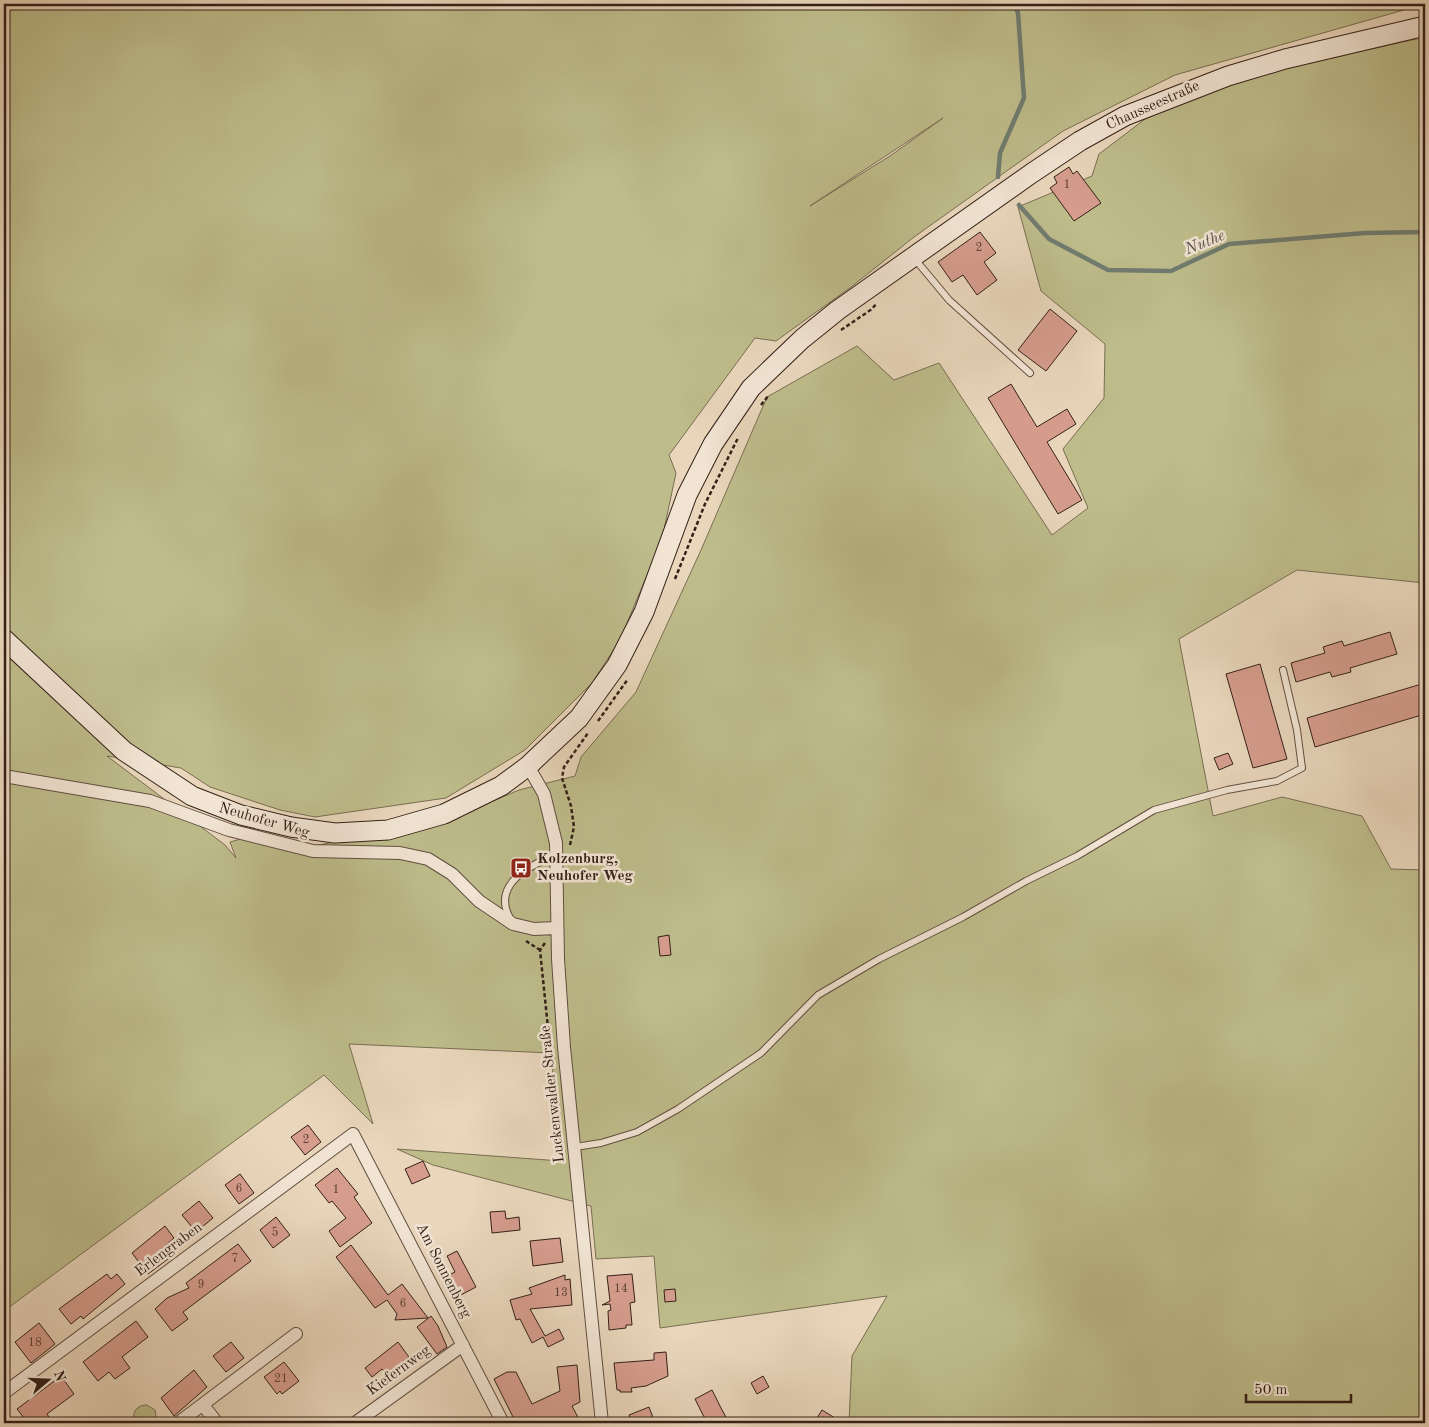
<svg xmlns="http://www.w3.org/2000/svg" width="1429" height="1427" viewBox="0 0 1429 1427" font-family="'Old Standard TT',serif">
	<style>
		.green { fill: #bebc8b; stroke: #796e52; fill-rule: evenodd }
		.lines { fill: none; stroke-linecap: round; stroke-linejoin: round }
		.stream { stroke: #707c70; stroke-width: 4.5 }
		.building { fill: #d69d8d; stroke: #342018 }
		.service-casing { stroke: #614e41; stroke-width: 8 }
		.minor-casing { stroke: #614e41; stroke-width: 14 }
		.secondary-casing { stroke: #342018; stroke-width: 21 }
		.path { stroke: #342018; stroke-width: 2.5; stroke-dasharray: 4 2.5; stroke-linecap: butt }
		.service { stroke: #f1e4d3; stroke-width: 6 }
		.minor { stroke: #f1e4d3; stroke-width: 12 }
		.secondary { stroke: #f1e4d3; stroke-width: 19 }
		.labels { text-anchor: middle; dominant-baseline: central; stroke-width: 5; stroke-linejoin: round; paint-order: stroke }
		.number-label { font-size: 12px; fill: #5c3f35 }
		.street-label { font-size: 15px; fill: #342018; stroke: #f1e4d3 }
		.poi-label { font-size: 15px; font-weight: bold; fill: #342018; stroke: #f1e4d3; text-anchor: start }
		.water-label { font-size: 16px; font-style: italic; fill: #524e44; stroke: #f1e4d3 }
	</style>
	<rect width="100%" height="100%" fill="#e9d6bb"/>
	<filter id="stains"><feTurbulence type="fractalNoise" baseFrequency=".004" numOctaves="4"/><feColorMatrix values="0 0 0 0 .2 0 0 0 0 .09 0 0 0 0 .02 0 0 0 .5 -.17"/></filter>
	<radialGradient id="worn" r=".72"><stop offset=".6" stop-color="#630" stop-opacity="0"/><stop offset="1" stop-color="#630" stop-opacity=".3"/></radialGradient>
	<path class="green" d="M4,4H1425L1175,75L1063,131L914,237L851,287L776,341L755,338L669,455L676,473L662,539L620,640L592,683L525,750L446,798L315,817L280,810L210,787L181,768L107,756L225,845L236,858L230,842L252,836L292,850L445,821L519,790L575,776L581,757L636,692L701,550L767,397L857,346L894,380L939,363L1052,535L1088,508L1063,449L1104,398L1105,344L1041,291L1018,207L1092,176L1099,154L1165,104L1268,72L1425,37V583L1297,570L1179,639L1213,816L1282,797L1362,816L1391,869L1425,870V1423H849L852,1356L887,1296L660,1328L654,1256L596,1259L591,1206L433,1165L397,1149L561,1161L551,1053L349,1044L373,1124L324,1075L4,1311ZM943,118L890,156L810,206Z
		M147,1405L155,1410L157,1423H133C133,1413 135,1405 147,1405Z"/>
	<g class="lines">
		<path class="stream" d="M998,177L1000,153L1024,98L1018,13L1014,4
			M1019,205L1049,239L1108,270L1171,271L1229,244L1365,233L1425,232"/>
	</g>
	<path class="building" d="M1069,167L1073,174L1077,171L1101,203L1074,221L1050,188L1057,183L1054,177Z
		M980,232L996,253L984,262L997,280L977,295L963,275L952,282L938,262Z
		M1050,309L1077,331L1046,371L1018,350Z
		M1011,384L1037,427L1067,409L1076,424L1047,442L1082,500L1058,514L988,398Z
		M1390,632L1397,654L1350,668L1351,672L1332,677L1330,672L1296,682L1291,663L1325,653L1323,647L1342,641L1344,646Z
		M1260,664L1287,759L1253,768L1226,674Z
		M1425,683V714L1315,747L1307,718Z
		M1228,753L1233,764L1219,770L1214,758Z
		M669,935L671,955L660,956L658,937Z
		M308,1125L321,1142L305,1155L291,1137Z
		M423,1161L430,1176L412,1184L405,1169Z
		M337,1168L358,1194L354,1197L372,1223L340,1247L329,1231L346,1218L332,1201L329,1203L315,1185Z
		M240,1174L254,1193L239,1204L225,1185Z
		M199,1201L213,1218L196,1232L182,1215Z
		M505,1211L506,1219L519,1217L520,1230L492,1233L490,1212Z
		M276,1217L290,1235L273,1248L260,1230Z
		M165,1226L174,1238L165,1246L172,1256L148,1274L132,1253Z
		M560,1238L563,1262L533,1266L530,1241Z
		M238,1244L251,1261L183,1312L188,1319L172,1331L155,1309L167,1298L189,1288L186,1283Z
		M351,1245L388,1295L402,1284L428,1318L395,1320L397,1314L387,1300L375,1308L336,1257Z
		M457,1251L476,1287L457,1297L447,1276L455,1272L447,1256Z
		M107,1274L111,1279L117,1274L125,1284L83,1319L81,1316L71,1324L59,1309Z
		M632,1274L635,1302L630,1303L632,1325H626V1328L609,1330L608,1311L611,1310L610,1304L602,1305L610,1301L607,1276Z
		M565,1275V1280L570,1279L572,1305L530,1309L545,1336L559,1329L564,1339L548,1347L543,1337L532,1343L520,1319L516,1320L510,1300L532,1294L529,1288Z
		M675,1289L676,1301L665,1302L664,1290Z
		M431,1316L438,1326L447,1347L437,1354L417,1327Z
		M136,1321L148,1337L122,1357L130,1368L115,1379L109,1372L98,1381L83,1362Z
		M39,1323L55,1344L31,1363L15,1342Z
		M231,1342L244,1358L226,1372L213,1356Z
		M398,1342L409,1357L401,1363L404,1367L390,1378L382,1369L372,1377L365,1368Z
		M666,1352L668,1376L646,1386L631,1388L632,1392H620V1390H617L614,1363L654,1360V1353Z
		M284,1362L299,1381L282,1394L280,1391L277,1394L264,1377Z
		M577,1365L580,1402L572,1406L581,1423H516L494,1379L507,1372H516L532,1404L560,1391L557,1367Z
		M194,1370L207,1387L174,1416L161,1398Z
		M61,1376L74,1394L47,1414L49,1417L40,1423H28L17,1409Z
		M763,1376L769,1387L757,1394L751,1383Z
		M712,1390L720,1406L729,1423H708L703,1415L695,1399Z
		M649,1407L655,1423H633L629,1415Z
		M822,1410L843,1423H814Z"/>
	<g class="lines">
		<g class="service-casing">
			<path id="service" d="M914,258L949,300L1030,373
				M510,918C491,884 530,866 556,854
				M575,1147L601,1143L637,1132L678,1109L761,1053L818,995L879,959L963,917L1026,881L1077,856L1154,810L1227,790L1277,781L1302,768L1297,730L1283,670"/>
		</g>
		<g class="minor-casing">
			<path id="minor" d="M528,766L544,794L556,843L558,959L564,1047L602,1423
				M4,776L150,801L229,830L313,851L400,853L428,859L452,874L479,901L513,924L534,929L556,928
				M4,1393L353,1134L503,1423
				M203,1405L217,1423
				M178,1423L296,1334
				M355,1423L463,1345"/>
		</g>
		<g class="secondary-casing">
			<path id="secondary" d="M4,639L124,751L192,796L241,815L291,827L335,833L388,830L444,814L501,786L528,766L579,718L617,665L644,612L687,495L713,444L751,388L802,339L838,310L1032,173L1080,141L1125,116L1228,76L1285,59L1425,26"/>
		</g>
		<path class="path" d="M841,330L872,309L876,304
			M761,405L769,395
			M675,579L705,504L738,438
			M598,721L628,679
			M570,845L574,827L571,806L562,778L564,767L588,733
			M526,941L540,950
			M545,943L540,950L548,1028"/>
		<use href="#service" class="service"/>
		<use href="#minor" class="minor"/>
		<use href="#secondary" class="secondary"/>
	</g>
	<defs>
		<g id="bus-square" transform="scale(1.125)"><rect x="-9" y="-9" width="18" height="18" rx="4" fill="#8f2418" stroke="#f1e4d3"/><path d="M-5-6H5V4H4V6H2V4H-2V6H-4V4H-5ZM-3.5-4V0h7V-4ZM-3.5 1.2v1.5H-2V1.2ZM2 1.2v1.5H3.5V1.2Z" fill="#fff"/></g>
	</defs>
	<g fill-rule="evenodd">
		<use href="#bus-square" x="521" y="868"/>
	</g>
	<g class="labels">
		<g class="number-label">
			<text x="1067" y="185">1</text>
			<text x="979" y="248">2</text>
			<text x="306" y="1140">2</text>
			<text x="239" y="1189">6</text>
			<text x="336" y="1190">1</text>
			<text x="275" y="1233">5</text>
			<text x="235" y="1259">7</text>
			<text x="201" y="1285">9</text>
			<text x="621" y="1289">14</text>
			<text x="561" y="1293">13</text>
			<text x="403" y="1304">6</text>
			<text x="35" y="1343">18</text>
			<text x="281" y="1379">21</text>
		</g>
		<g class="street-label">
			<text transform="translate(1153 106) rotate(-24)">Chausseestraße</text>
			<text transform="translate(264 821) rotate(16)">Neuhofer Weg</text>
			<text transform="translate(553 1094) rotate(-96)">Luckenwalder Straße</text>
			<text transform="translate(169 1250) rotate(-37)">Erlengraben</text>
			<text transform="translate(443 1271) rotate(63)">Am Sonnenberg</text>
			<text transform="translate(399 1371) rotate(-36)">Kiefernweg</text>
		</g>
		<g class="poi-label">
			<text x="537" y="859">Kolzenburg,<tspan x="537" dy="17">Neuhofer Weg</tspan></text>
		</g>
		<g class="water-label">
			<text transform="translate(1205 243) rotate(-22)">Nuthe</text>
		</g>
	</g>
	<rect width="1429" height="1427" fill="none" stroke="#e9d6bb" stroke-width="20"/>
	<rect x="5" y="5" width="1419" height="1417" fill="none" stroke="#342018" stroke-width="2.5"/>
	<rect x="10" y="10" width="1409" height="1407" fill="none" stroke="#342018"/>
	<g transform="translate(48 1380) rotate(71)" stroke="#f1e4d3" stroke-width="4" paint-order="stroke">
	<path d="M0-4L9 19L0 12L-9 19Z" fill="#342018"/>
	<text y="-8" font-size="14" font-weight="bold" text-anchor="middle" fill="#342018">N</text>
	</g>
	<path d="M1246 1394v8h105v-8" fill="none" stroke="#342018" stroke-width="2.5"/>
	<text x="1254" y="1394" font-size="15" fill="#342018" stroke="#f1e4d3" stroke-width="4" paint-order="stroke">50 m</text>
	<rect width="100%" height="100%" filter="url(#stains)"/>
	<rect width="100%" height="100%" fill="url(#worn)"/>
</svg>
